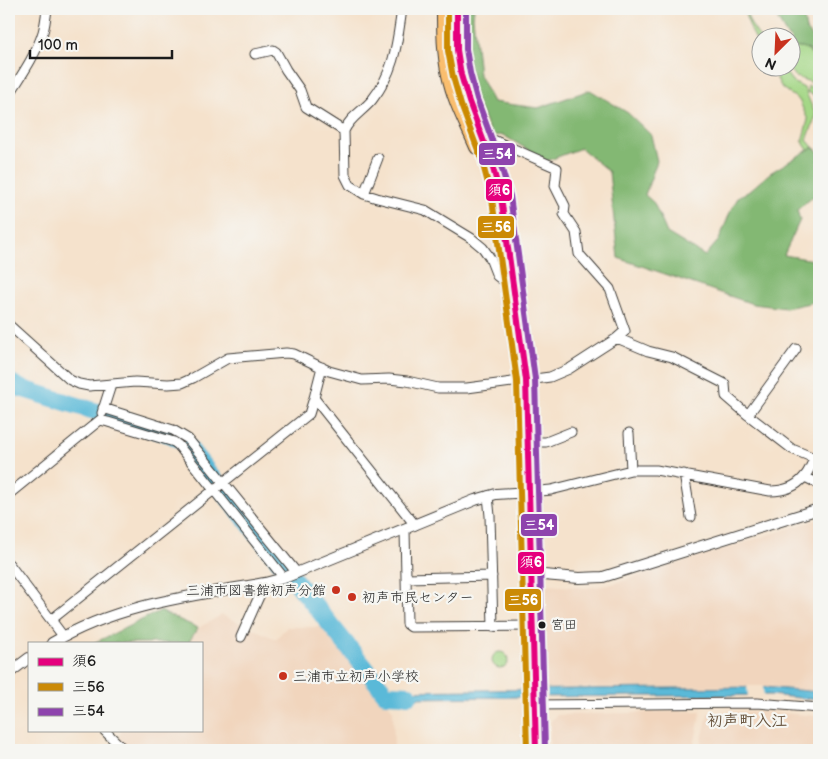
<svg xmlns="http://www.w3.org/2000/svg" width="828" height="759" viewBox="0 0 828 759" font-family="'Balsamiq Sans','Klee One',sans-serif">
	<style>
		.built { fill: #f1d5bd }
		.green { fill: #a4d786; stroke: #607a51 }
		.forest { fill: #83b873; stroke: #506a48 }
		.water { fill: #5ab9d8; stroke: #3b6a7a }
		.pier { fill: #f5e2cc }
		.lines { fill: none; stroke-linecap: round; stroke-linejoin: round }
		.river { stroke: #5ab9d8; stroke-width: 18 }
		.minor-casing { stroke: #3d3a36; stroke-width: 11 }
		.tertiary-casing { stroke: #3d3a36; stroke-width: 12 }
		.trunk-casing { stroke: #3d3a36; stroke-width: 16 }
		.minor { stroke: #fff; stroke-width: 9 }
		.tertiary { stroke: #fff; stroke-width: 10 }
		.trunk { stroke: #fabe6e; stroke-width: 14 }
		.bus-1-casing { stroke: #f6f6f2; stroke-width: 10 }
		.bus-2-casing { stroke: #f6f6f2; stroke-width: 10 }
		.bus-3-casing { stroke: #f6f6f2; stroke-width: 10 }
		.bus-1 { stroke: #e5007d; stroke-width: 6 }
		.bus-2 { stroke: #cb8a06; stroke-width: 6 }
		.bus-3 { stroke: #8e44ad; stroke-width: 6 }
		.poi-dot { fill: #c8321e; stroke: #f6f6f2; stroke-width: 2 }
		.bus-dot { fill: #1c1c1c; stroke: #f6f6f2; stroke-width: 2 }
		.labels { text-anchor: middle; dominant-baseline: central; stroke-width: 4.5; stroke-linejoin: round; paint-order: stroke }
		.bus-label { font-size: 13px; fill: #1c1c1c; stroke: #f6f6f2; text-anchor: start }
		.poi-label { font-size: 14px; fill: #1c1c1c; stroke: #f6f6f2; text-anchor: start }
		.quarter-label { font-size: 16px; font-weight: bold; fill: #66523c; stroke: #f6f6f2 }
		.line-badge { stroke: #f6f6f2; stroke-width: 2 }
		.badge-label { font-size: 14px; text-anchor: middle; font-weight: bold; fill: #fff }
	</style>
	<rect width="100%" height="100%" fill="#f6f6f2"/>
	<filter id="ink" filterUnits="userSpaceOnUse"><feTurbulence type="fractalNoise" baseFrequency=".02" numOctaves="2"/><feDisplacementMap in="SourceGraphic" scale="10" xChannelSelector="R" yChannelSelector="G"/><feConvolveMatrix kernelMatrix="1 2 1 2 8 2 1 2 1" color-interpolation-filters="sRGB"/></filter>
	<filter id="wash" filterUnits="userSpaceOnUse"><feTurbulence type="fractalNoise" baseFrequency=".0096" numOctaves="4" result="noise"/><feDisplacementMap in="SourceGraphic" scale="20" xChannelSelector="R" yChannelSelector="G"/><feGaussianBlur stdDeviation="1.12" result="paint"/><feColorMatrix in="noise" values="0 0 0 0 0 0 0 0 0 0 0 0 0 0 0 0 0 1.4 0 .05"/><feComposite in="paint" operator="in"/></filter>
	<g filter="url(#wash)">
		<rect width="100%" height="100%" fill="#f5e2cc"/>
		<path class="built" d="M819,519V691L763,686L547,688L544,589L549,585L586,588L609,585Z
			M222,615L276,639L287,627H324L393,710L394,750H129L118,739L122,730H201V643H188L198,628Z
			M701,711L693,750H549L551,721L557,715Z
			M757,711L819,716V750H700L708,713Z"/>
		<path class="green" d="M743,9H745L750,23L760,38V48L751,30Z
			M791,42L793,47L807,49L819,63V85L796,77L787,68H790Z
			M771,68H782L793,82L804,88L816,116L807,140L813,147L808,150L802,141L808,120L799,100L782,88Z
			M808,86L819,89V99L807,92Z
			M492 660a8 8 0 1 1 16 0a8 8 0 1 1-16 0Z"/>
		<path class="forest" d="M468,9H474L473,17L479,75L493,102L538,108L590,90L628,113L651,135L657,161L645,195L654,203L667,233L705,256L719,240L731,210L739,196L748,192L770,173L813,147L819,152V192L797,210L800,220L784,255L819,261V296L814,302L786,308L753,304L618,258L609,172L581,148L547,161L503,135L492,136L475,99L466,49Z
			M782,9H802L806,29L819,45V62L808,49L793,47L791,42L790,38L788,37L778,20Z
			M160,611L198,628L188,643H94Z"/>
		<path class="water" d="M764,687L819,692V700L770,695L402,698L386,695L385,691Z"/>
		<path class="pier" d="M747,686H763L764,698H748Z
			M547,689V698H521V690Z"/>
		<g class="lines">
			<path class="river" d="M9,382L20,388L172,435L183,441L386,694L409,695"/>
		</g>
	</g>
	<g filter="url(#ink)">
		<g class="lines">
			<g class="minor-casing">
				<path id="minor" d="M402,9C397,43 395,71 372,100C363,111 349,118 344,131L345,175L350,185L364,194L377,198L425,210L471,238L483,248L490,258L497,276L514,289
					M255,54L273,50L276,52L286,70L300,90L306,107L344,131
					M9,95C21,76 36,55 43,32C45,25 46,17 47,9
					M483,138H489L557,168L555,186L565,206L564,214L576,232L579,254L610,289L625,331L617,338
					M364,194L378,158
					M9,325L70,380L79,384L89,386L135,382L168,384L182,383L193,378L228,358L286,353L294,354L329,371L362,380L389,379L407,381L438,388H467L550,377L569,369L617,338L648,351L672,357L725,384L726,396L748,415L792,449L814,458
					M322,367L314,398L415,525
					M103,408L173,430L188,439L297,573
					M102,413L111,385
					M748,415L796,349
					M629,433L631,470
					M529,442H546L571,432
					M684,474L691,517
					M805,477L819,484
					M530,492L551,490L631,470H656L770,491C783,491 796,487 804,477C811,470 812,459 819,452
					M9,494L100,420L108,422L174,442L178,445L284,578
					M488,496L490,516L493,627
					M405,530L407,624L411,627L532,626
					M9,564L63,636
					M406,578L492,576
					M51,620L309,414L314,398
					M241,637L265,583
					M535,705L757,703L819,708
					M104,730L124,750"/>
			</g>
			<g class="tertiary-casing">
				<path id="tertiary" d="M532,574L579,578L603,577L819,509
					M52,643C118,604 191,596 265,583L284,578L475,500L496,494L530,492
					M9,673L29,658"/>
			</g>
			<g class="trunk-casing">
				<path id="trunk" d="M444,9C444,31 444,53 449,75C454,100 467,124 477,147
					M457,9V50L461,75L469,102L490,158L501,197L526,380L530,492L536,750"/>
			</g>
			<use href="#minor" class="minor"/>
			<use href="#tertiary" class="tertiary"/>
			<use href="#trunk" class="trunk"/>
			<g class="bus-1-casing">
				<path id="bus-1" d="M457,9V50L461,75L469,102L490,158L501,197L526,380L536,750"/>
			</g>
			<g class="bus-2-casing">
				<path id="bus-2" d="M448,9V51L453,77L461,105L482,161L492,199L517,381L527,750"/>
			</g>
			<g class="bus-3-casing">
				<path id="bus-3" d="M466,9V49L470,73L477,99L498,156L510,196L535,379L545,750"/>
			</g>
			<use href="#bus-1" class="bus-1"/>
			<use href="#bus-2" class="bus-2"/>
			<use href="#bus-3" class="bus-3"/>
		</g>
	</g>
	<g class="poi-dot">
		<circle cx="336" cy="590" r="5"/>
		<circle cx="352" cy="597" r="5"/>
		<circle cx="283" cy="676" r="5"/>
	</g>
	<circle class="bus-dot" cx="542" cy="625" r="4.5"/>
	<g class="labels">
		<g class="bus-label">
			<text x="551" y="625">宮田</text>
		</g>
		<g class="poi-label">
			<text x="326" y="590" text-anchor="end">三浦市図書館初声分館</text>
			<text x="362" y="597">初声市民センター</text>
			<text x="293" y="676">三浦市立初声小学校</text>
		</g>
		<g class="quarter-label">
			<text x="747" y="721">初声町入江</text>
		</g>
	</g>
	<g class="line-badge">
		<rect x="478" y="142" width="38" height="24" rx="5" fill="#8e44ad"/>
		<rect x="485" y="178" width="28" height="24" rx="5" fill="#e5007d"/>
		<rect x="477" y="215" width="38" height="24" rx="5" fill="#cb8a06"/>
		<rect x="520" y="513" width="38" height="24" rx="5" fill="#8e44ad"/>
		<rect x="517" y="551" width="28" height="24" rx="5" fill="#e5007d"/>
		<rect x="504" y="588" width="38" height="24" rx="5" fill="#cb8a06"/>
	</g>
	<g class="badge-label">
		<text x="497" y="159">三54</text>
		<text x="499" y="195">須6</text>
		<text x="496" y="232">三56</text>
		<text x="539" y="530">三54</text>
		<text x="531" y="567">須6</text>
		<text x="523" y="605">三56</text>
	</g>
	<rect width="828" height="759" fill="none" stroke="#f6f6f2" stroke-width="30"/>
	<rect x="28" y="642" width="175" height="90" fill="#f6f6f2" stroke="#9f9f9c"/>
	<rect x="38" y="658" width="25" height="8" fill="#e5007d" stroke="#9f9f9c"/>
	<text x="72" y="666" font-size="15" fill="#1c1c1c">須6</text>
	<rect x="38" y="683" width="25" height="8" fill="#cb8a06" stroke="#9f9f9c"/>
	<text x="72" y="692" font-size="15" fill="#1c1c1c">三56</text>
	<rect x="38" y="708" width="25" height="8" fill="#8e44ad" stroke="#9f9f9c"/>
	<text x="72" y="716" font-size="15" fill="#1c1c1c">三54</text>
	<g transform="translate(776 52) rotate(204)"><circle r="24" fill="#f6f6f2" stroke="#9f9f9c"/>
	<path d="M0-4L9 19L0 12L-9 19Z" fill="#c8321e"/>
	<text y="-8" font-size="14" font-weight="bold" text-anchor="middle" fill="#1c1c1c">N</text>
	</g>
	<path d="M30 50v8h142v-8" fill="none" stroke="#1c1c1c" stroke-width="2.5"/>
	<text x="38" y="50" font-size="15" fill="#1c1c1c" stroke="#f6f6f2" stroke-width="4" paint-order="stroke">100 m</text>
</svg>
